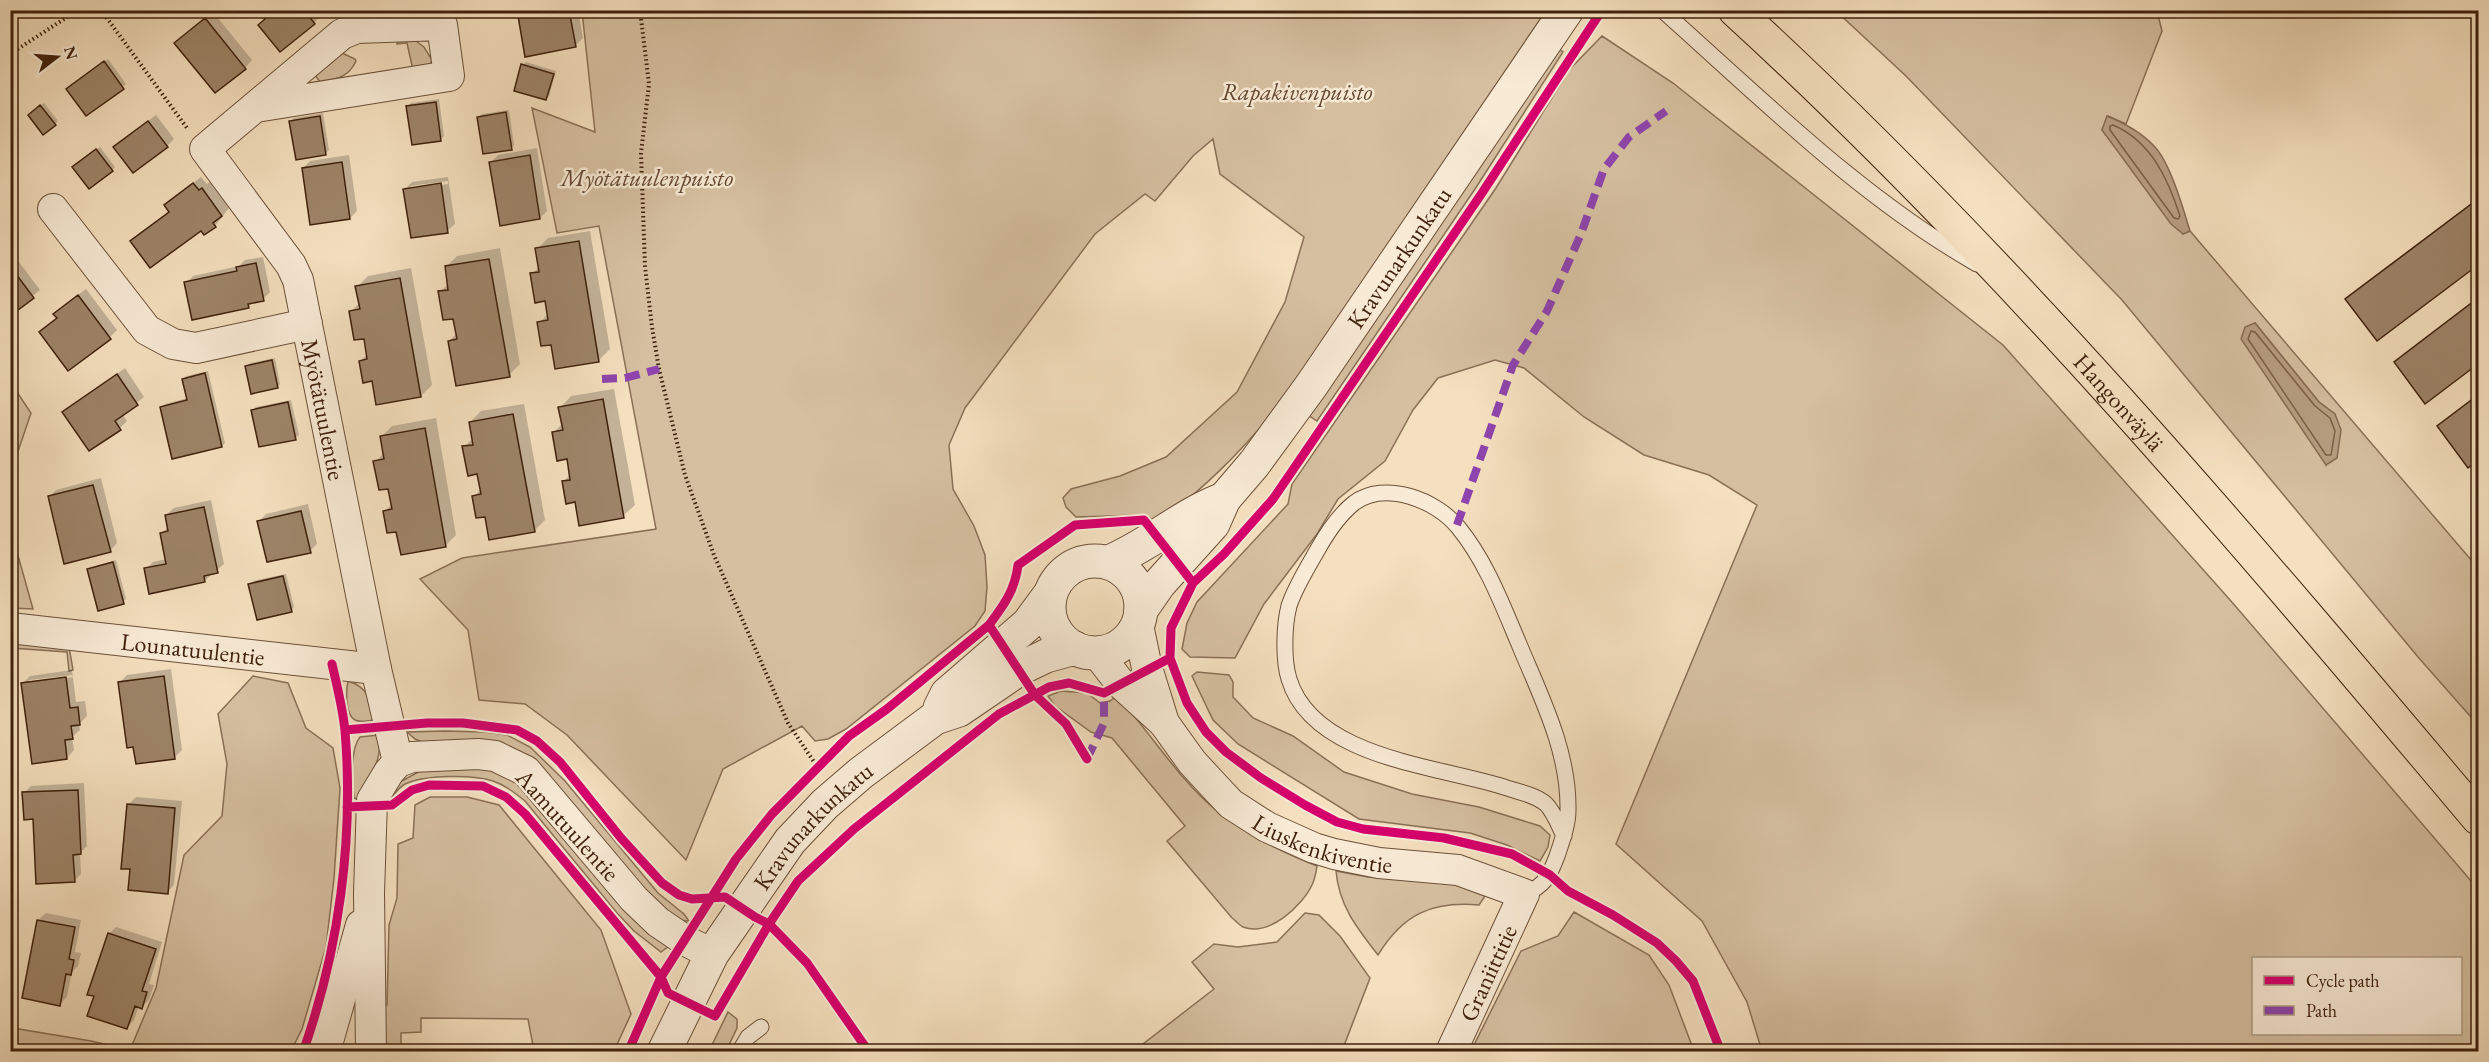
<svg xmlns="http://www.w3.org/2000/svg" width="2489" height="1062" viewBox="0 0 2489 1062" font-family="'EB Garamond',serif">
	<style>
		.green { fill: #d5bfa0; stroke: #8a7056; stroke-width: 1.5; fill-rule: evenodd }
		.water { fill: #b69e81; stroke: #866c52; stroke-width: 1.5 }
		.shadow { fill: #0003; fill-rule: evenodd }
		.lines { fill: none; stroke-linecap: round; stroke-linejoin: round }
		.shore { stroke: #7a6046; stroke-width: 1.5 }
		.building { fill: #9d8468; stroke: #3f210b; stroke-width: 1.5 }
		.service-casing { stroke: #6c5038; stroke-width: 17 }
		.minor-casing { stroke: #6c5038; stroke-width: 32 }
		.tertiary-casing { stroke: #6c5038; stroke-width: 35 }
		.trunk-casing { stroke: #3f210b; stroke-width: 35 }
		.path { stroke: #3f210b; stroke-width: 4; stroke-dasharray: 1.5 3; stroke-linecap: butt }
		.service { stroke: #f8ead5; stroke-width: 15 }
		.minor { stroke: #f8ead5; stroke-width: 30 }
		.tertiary { stroke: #f8ead5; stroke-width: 33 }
		.trunk { stroke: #f4dfbe; stroke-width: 33 }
		.quiet { stroke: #8e44ad; stroke-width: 8; stroke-dasharray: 15 8; stroke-linecap: butt }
		.cycleway-casing { stroke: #f8ead5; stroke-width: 13 }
		.cycleway { stroke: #d6006c; stroke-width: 9 }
		.labels { text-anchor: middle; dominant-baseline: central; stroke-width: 5; stroke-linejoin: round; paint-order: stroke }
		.park-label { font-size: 24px; font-style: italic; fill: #644830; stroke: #f8ead5 }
		.street-label { font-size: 24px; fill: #3f210b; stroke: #f8ead5 }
	</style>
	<rect width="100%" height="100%" fill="#f4dfbe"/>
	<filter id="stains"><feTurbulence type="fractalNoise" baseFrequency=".00333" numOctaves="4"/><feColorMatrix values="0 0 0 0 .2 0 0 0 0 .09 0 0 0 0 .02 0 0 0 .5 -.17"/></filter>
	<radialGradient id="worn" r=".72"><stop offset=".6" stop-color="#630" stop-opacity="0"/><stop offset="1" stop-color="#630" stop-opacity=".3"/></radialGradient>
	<path class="green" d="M582,11H1546L1526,40L1527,42L1278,407C1240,452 1204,490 1155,524L1149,517L1142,515L1076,517L1066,507L1063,498L1071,489L1120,476L1166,457L1237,392L1285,302L1304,237L1220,174L1213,139L1193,156L1155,201L1145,194L1095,234L965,408L949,445L953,489L974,526L985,555L987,587L985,611L975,626L846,729L828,739L815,741L802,726L723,769L686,860L567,735L525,704L479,700L468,630L420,579L462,558L656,529L599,226L557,233L532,108L595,132Z
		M1836,11H2157L2162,31L2126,124L2108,116L2102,130L2183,234L2190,231L2478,568V725L2418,657L2122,300L1906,76ZM2255,323L2319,402L2335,414L2326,465Z
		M1602,36L1673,83L2003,345L2231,601L2478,889V1051H1762L1747,1002L1702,921L1616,844L1757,505L1709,475L1644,455L1584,417L1524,368L1495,360L1438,378L1413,410L1385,461L1338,499L1317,534L1264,604L1235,658L1190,657L1182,649L1187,623L1197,602L1288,504L1292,484L1496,188L1569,70ZM2254,958H2460V1034H2254Z
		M413,39L424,47L432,60L430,65L413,70L407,43L397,44L398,41Z
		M1558,48L1563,52L1475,189L1317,421L1308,415Z
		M342,53L355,59L356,61C349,77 337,79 320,82L315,75Z
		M11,383L31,413L11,472Z
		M10,491L17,552L33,609L11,608Z
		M10,643L69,647L73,670L69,671L67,652L11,648Z
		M1197,672L1229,675L1233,682V697L1253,718L1293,736L1344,772L1412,794L1479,807L1540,826L1550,835L1548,847L1540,861L1507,845L1470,833L1359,819L1238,744L1213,720L1192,676Z
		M253,676L288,683L306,728L333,748L340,788L334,878L326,947L302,1029L291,1051H11V939L13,1028L91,1041L130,1050L156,988L184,855L222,816L227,764L218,714Z
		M348,681C368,687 371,700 375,720C369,720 360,723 355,720C345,715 346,691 348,681Z
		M1061,691L1087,693L1100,703L1110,701L1117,696C1151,733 1178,779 1217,811C1247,835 1281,852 1317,866C1316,872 1315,879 1312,885C1302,906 1269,937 1243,927C1239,925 1235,920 1232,918L1167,841L1185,826L1112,738L1091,732L1055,706L1048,696Z
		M445,731L484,732L507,735L530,747L565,781L658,893L684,914L689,921L678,920L656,905L539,767L425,743L415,739L407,732Z
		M379,735C383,765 368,773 359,800L354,798C352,782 350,749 360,737Z
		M490,768L524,786L669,946L661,952L634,931L617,913L525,801C515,793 505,785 493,781C472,774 424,775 405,784C398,788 393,796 388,801L400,782L420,771Z
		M430,797H467L499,805L601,930L631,1014L614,1051H534L528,1019L421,1018V1032L401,1033V1051L382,1052V1006L387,1005L389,925L397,898L398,844L413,838L415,805Z
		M1336,871L1368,877L1453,883L1485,896L1479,905C1432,901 1403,914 1378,955C1357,928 1339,906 1336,871Z
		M1574,912L1649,955L1669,985L1694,1051H1471L1521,951L1558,936Z
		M1305,913L1319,915L1340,936L1370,978L1342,1051H1134L1214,989L1192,962L1214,944L1238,947L1277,942Z
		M728,1012L737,1019V1028L726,1051H709Z"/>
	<path class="water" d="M2107,116C2124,123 2141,132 2154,146C2170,162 2183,208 2190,231L2183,234L2171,224L2102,130Z
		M2255,323L2319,402L2335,414L2341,430L2337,458L2326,465L2241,339L2245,327Z"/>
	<path class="shadow" d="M260,10H316L321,16L314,23L267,19Z
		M518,10H578L583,38L576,45L527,55Z
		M213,12L252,60L245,68L183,36Z
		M108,59L126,84L87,114L72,86Z
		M526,62L556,71L549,96L546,99L523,65Z
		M439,99L444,136L441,139L408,106L411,103Z
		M44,103L58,121L55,124L33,112Z
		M509,110L514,145L511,148L478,117L482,114Z
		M323,113L329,150L326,153L297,158L290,122L294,118Z
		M156,115L174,139L167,146L115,147Z
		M100,147L115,167L112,170L77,164Z
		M537,148L547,211L540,218L491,162L498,155Z
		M349,155L357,211L350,218L303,168L310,161Z
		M201,177L207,184L210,182L229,208L215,226L132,241L170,211L166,205L173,198Z
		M448,177L455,224L447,231L405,189L412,182ZM448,181V184L411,189V186Z
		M2478,198V263L2377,339L2347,299L2358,288Z
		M590,231L610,349L599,360L552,343L539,323L549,313L546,299L532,274L540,266L537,249L548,238Z
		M500,248L520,364L509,375L449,341L457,333L454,317L440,292L449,283L446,267L457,256Z
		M10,250L40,290L10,314Z
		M263,257L270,292L263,299L254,301L248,307L186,283L193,276L239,266L245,260Z
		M411,268L432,385L421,396L373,380L360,361L368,354L365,337L351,312L360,302L357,287L368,276Z
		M86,289L117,330L110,337L41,332L58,317L55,314L62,307Z
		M2478,297V362L2426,401L2396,362L2407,351Z
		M275,358L280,384L277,387L247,366L250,363Z
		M125,368L144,397L122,414L127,421L120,428L64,412Z
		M208,371L225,443L222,446L162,407L165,404L188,398L183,379L187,376Z
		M614,389L635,505L623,516L577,500L563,482L571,474L568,458L554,432L563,423L560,408L571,396Z
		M2478,393V458L2469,466L2439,426Z
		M291,400L299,435L295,438L253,410L256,407Z
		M524,404L545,520L534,531L487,515L474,497L481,489L479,472L464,447L473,438L470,422L481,411Z
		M436,418L456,535L445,546L398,530L385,511L392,504L390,487L375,462L384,453L381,437L392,426Z
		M101,478L117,543L110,551L49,497L56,490Z
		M211,500L224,564L204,581L146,569L153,562L167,559L162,533L169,526L166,515L174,508Z
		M308,504L317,544L310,551L259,521L266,514Z
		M116,560L126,599L123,602L88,570L92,567Z
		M286,574L294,607L291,611L250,585L253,581Z
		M171,669L182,750L174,758L135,746L120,682L127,675Z
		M72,670L76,702L85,701L87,716L79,724L80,730L72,737L74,750L67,758L23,683L30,676ZM73,675V677L29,683V680Z
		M84,783L87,846L80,853L81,874L74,881L24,793L31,786Z
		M136,797L182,801L174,885L167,892L132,868L128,805Z
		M46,913L81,920L75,952L81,953L78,966L72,972L67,997L60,1004L23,997L38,920Z
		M116,927L162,942L149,984L154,985L149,1000L142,1007L139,1006L134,1020L127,1028L109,934Z"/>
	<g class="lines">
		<path class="shore" d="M2113,125C2151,141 2168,179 2180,216L2178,219L2174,218L2110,130V126Z
			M2251,331L2255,332L2315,406L2330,418L2335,431L2331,455H2326L2248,339Z"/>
	</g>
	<path class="building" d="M258,10H304L315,24L280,52L258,25L265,19Z
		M517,10H569L576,47L525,57Z
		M205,18L246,69L215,93L174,43Z
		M104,61L124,89L86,116L66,89Z
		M521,64L554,74L546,100L514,91Z
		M436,102L441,141L412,145L406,106Z
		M40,105L56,125L43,135L28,115Z
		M506,112L512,150L483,154L477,117Z
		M320,116L326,155L296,160L289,121Z
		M148,121L168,147L133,173L113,147Z
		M96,149L113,171L89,189L72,167Z
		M530,155L540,219L500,226L489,162Z
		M342,162L350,219L310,225L302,168Z
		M193,183L199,190L202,188L222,216L213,223L216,227L204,235L201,231L150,268L130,241L169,212L164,205Z
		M441,183L448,233L411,238L403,189Z
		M2478,199V265L2377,341L2345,299Z
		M579,241L599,362L555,369L551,345L541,346L537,322L548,320L545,301L535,303L530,273L539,272L535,248Z
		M489,259L510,377L456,386L448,341L457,339L453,319L443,320L438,291L448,290L445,266Z
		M256,263L264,301L248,304L249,308L192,320L184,282L237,271L236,267Z
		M10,266L34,298L10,316Z
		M400,278L421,397L376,405L372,381L363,383L359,361L367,359L364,339L354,340L349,311L360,309L355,286Z
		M78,295L111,339L68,371L39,332L57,318L53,314Z
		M2478,298V364L2425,404L2394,362Z
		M272,360L278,388L251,394L245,366Z
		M205,373L222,447L172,459L160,407L187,400L182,379Z
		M117,374L138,405L115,421L121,430L89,451L62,412Z
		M2478,395V460L2468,468L2437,426Z
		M603,399L624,518L579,526L575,502L566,504L562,481L570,480L567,459L557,461L552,432L563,430L558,407Z
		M288,402L296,440L259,447L251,410Z
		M513,414L535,532L489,540L485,517L476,518L472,496L481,494L477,474L468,476L462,446L473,445L469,422Z
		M425,428L446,547L401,555L396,532L387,533L383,511L392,509L388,489L379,490L373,461L384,459L380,436Z
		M93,485L111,552L64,564L48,496Z
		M204,507L218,573L204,576L205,582L149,594L144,568L166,564L160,533L168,531L165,515Z
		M301,511L311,553L267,562L257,521Z
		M113,562L124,604L98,611L87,569Z
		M283,576L292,612L257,620L248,584Z
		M164,676L175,759L136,764L133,747L127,748L118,682Z
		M66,677L70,708L78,707L80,725L71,726L73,739L65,740L67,759L32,764L21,683Z
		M78,790L81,854L73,855L75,882L36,884L33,819L24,820L22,792Z
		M127,804L175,808L168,894L128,890L130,869H121Z
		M37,920L75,927L69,959L74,960L71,975L66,974L60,1006L22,998Z
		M108,933L156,949L142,991L147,992L142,1009L135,1006L127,1029L87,1016L94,996L87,995Z"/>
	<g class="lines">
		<g class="service-casing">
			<path id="service" d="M1662,10C1762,99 1860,197 1977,264
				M1524,894C1544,887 1550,875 1557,856C1562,841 1568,825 1568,810C1569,751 1541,697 1519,644C1502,604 1486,561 1458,527C1436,500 1385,480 1354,503C1339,515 1327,533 1318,549C1309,565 1294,589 1289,606C1284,625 1283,660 1289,679C1313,759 1441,766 1507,788C1519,792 1536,795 1546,804C1554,812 1559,826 1564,836
				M739,1052L748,1037L761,1027"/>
		</g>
		<g class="minor-casing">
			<g id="minor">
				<path id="s1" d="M256,107L449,76L442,25L357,28L342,34L205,149L291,265L298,280L376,669L398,762"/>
				<path d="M53,209L147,330L173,344L196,348L307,324"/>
				<path d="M1138,625L1147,668L1164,723"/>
				<path id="s2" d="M10,628L376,669"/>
				<path id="s3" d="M1097,653L1121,684L1164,723L1192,762L1215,787L1231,804L1267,827L1314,848L1334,854L1379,863L1458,870L1524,894L1451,1052"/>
				<path d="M325,1052L361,925"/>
				<path d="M371,1052L369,893L372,800L389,772L398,762L412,757L478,754L495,756L526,771L634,899L658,922L686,941L712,954"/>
			</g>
		</g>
		<g class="tertiary-casing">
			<g id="tertiary">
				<circle cx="1095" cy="607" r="46"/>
				<path d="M1109,562C1150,545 1183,514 1224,499"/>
				<path id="s4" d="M1141,610L1159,584L1213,524L1224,499L1254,464L1311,386L1567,10"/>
				<path d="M940,708L947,694L1028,624L1050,594"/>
				<path id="s5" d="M664,1052L712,954L790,841L825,804L861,773L935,718L959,710L1019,669L1046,656L1075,648"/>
			</g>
		</g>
		<g class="trunk-casing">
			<g id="trunk">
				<path id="s6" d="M1735,10C2006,258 2242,538 2478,818"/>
			</g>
		</g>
		<path class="path" d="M101,10L187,128
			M640,10L649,84L641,153L645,267L652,327L659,369L685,475L714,555L788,723L818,768
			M10,54L78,10"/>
		<use href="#service" class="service"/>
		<use href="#minor" class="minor"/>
		<use href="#tertiary" class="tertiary"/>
		<use href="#trunk" class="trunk"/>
		<path class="quiet" d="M602,379L625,378L659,369
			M1457,525L1513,365L1547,311L1581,234L1604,169L1629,137L1666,111
			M1087,759L1104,723V693"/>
		<g class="cycleway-casing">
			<path id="cycleway" d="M1170,658L1187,703L1206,732L1226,752L1261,778L1305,805L1337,822L1363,829L1444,838L1512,854L1550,875L1568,891L1613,915L1657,943L1676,961L1693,981L1721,1052
				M345,730L427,723H463L517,730L537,741L560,762L621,838L662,883L679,895L692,899L725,897L755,917L769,924L807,963L869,1052
				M1087,759L1066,724L1035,695L989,625C1004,605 1015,590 1018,565L1075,525L1144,520L1193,583
				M347,807L392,805L412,790L429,785L483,786L506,797L525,814L661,977L668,993L715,1016L769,924L798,881L854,829L999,714L1049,687L1069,683L1104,693L1170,658L1171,628L1193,583L1224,554L1273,499L1482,193L1602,10
				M303,1052C339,950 354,839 345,731C343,709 337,686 332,664
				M628,1052L661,977L736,859L772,814L849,736L887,709L989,625"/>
		</g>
		<use href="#cycleway" class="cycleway"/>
	</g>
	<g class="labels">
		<g class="park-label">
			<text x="1297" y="91">Rapakivenpuisto</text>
			<text x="647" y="177">Myötätuulenpuisto</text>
		</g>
		<g class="street-label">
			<text stroke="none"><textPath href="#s4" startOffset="438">Kravunarkunkatu</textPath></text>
			<text stroke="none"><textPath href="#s6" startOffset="549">Hangonväylä</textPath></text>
			<text stroke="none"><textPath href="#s1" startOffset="820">Myötätuulentie</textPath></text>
			<text stroke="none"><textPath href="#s2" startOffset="184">Lounatuulentie</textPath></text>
			<text transform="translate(568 825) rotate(48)">Aamutuulentie</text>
			<text stroke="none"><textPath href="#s5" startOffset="273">Kravunarkunkatu</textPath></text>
			<text stroke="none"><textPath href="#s3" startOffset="304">Liuskenkiventie</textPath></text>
			<text transform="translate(1488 973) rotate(-65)">Graniittitie</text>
		</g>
	</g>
	<rect width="2489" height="1062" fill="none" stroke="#f4dfbe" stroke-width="36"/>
	<rect x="12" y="12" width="2465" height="1038" fill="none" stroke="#3f210b" stroke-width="3"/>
	<rect x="18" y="18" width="2453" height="1026" fill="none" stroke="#3f210b" stroke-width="1.5"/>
	<rect x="2252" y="957" width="210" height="78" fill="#f8ead5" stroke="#ae9a84" stroke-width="1.5"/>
	<rect x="2264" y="976" width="30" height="9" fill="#d6006c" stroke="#ae9a84" stroke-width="1.5"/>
	<text x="2306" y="987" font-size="18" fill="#3f210b">Cycle path</text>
	<rect x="2264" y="1006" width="30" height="9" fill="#8e44ad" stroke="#ae9a84" stroke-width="1.5"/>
	<text x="2306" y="1017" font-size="18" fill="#3f210b">Path</text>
	<g transform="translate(57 57) rotate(73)" stroke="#f8ead5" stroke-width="4.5" paint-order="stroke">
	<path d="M0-4.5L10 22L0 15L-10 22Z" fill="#3f210b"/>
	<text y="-9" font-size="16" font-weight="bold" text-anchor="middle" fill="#3f210b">N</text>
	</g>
	<rect width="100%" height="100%" filter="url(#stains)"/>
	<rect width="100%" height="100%" fill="url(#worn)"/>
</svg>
